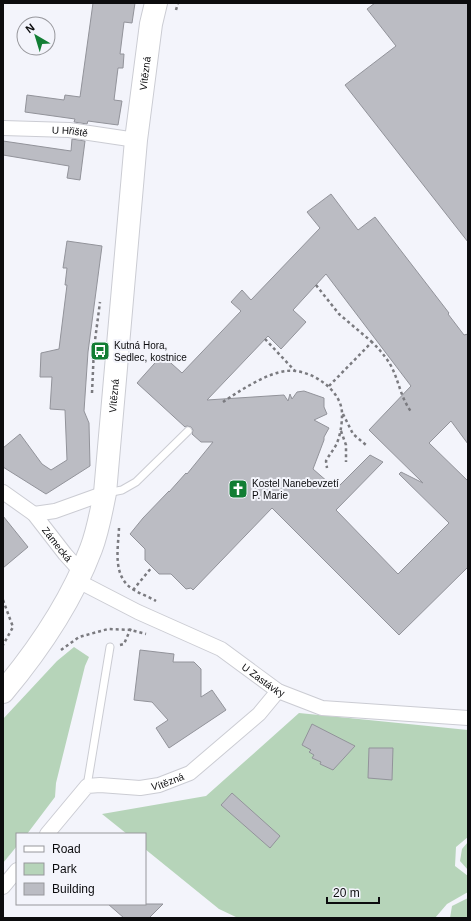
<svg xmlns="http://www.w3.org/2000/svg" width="471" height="921" viewBox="0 0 471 921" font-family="Helvetica,sans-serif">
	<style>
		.green { fill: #b6d4b9 }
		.building { fill: #bbbcc3; stroke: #92939a; fill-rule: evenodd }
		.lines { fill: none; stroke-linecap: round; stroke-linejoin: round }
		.service-casing { stroke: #cbccd3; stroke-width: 9 }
		.minor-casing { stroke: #cbccd3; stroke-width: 16 }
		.primary-casing { stroke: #cbccd3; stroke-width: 24 }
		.path { stroke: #7a7a7f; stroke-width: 2.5; stroke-dasharray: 3 3; stroke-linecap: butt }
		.service { stroke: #fff; stroke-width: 7 }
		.minor { stroke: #fff; stroke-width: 14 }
		.primary { stroke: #fff; stroke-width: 22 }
		.labels { text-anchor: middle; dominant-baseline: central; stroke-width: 4; stroke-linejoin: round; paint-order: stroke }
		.street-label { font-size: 10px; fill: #0c0c0e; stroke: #f3f4fb }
		.poi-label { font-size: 10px; fill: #0c0c0e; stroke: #f3f4fb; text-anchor: start }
	</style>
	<rect width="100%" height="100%" fill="#f3f4fb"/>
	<path class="green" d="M74,647L89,657L85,666L56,783L55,797L27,834H17V846L3,863V719L57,661Z
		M299,713L468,730V837L456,847L455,866L468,876V892L447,904L435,918H238L219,909L145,849V834H127L102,814L206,796Z
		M468,842V870L460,861L462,849Z
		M468,898V918H450L452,906Z"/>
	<path class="building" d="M93,3H135L132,23L124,22L120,54H124L123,68H118L114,100L122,101L118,125L88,121L87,124L74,122L75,119L25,112L27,95L64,100L65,95L80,97Z
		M375,3H468V242L345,85L396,46L367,9Z
		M72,139L85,141L80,180L67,178L69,166L3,155V141L71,151Z
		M331,194L358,230L375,217L449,313L448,314L464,335L468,334V444L451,421L429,443L468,481V567L399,635L272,508L193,590L191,588L186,589L171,574H159L145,560V549L130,534L143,518L169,491V492L186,473L187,474L213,442H201L192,434L193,430L191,427L187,426L185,427L137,383L162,355L182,373L241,311L231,302L242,290L251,300L320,228L307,212ZM326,274L411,386L369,430L423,483L401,472L399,474L449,523L398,574L336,510L383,462L370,455L336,489L313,469L324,440V437L329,428L314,420L327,414L324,407V398L304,391L297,392L292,399L290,394L288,401L284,395L207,400L268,336L281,349L306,322L293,310Z
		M67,241L102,246L88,352L84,411L89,423L90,466L46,494L3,467V448L20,434L42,464L51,470L67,460L65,410L50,409L52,377H40L41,353L59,349L67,285H65L67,268H63Z
		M3,516L28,547L3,568Z
		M140,650L174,654L173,662H194L201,669V697L212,690L226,710L169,748L156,728L168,720L152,702L134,700Z
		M312,724L355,746L333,770L320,764L321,762L312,758L314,755L309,752L311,750L302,745Z
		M369,748H393L392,780L368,778Z
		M232,793L280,836L270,848L221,805Z
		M108,904H163L149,918H124Z"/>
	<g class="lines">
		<g class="service-casing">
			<path id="service" d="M107,493L122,490L136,482L188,431
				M87,786L110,647"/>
		</g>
		<g class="minor-casing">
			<g id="minor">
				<path id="s1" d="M3,128L69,130L136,140"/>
				<path id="s2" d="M3,492L34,514L65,554L82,573"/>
				<path d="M34,514L55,511L105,493"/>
				<path id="s3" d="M78,581L138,612L221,649L278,691L322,708L468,718"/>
				<path id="s4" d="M47,834L87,786L100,785L140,788L159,785L190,773L259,714L278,691"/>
				<path d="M3,887L17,870"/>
			</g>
		</g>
		<g class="primary-casing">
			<g id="primary">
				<path id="s5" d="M3,692C39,649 71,602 91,549C98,531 101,512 105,493L136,140L151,24L156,3"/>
			</g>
		</g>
		<path class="path" d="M176,10L178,3
			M316,285L339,314L372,342
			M265,339L295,371
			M329,386L372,342C379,349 385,356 390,364C399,380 400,397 412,413
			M92,393L94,348L100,302
			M223,402C239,391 267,373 286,371C310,368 343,390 342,415C342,425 340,437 336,445C333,451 329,455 326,461L327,468
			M343,414L353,434L366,445
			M341,431L346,445V462
			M119,528C118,550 112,577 134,590C141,594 149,597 156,601
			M133,590L152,567
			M3,600L13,627L3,645
			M120,645L124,644L131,628
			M61,650L79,637L108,629L131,630L146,634"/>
		<use href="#service" class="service"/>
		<use href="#minor" class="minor"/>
		<use href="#primary" class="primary"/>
	</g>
	<defs>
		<g id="bus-square" transform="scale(1)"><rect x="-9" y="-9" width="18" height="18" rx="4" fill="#127e34" stroke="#f3f4fb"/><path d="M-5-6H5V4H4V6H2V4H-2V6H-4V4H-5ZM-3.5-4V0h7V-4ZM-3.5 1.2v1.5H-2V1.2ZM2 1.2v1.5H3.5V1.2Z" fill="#fff"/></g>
		<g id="church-square" transform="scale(1)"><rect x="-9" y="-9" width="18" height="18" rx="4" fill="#127e34" stroke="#f3f4fb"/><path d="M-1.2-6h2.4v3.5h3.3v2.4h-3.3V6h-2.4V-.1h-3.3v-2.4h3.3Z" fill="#fff"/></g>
	</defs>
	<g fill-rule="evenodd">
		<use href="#bus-square" x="100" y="351"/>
		<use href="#church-square" x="238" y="489"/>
	</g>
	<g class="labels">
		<g class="street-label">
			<text stroke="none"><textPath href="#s5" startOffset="648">Vítězná</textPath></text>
			<text stroke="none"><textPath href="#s1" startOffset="67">U Hřiště</textPath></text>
			<text stroke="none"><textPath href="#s5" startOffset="324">Vítězná</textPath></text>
			<text stroke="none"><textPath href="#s2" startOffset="76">Zámecká</textPath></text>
			<text stroke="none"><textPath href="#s3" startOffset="211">U Zastávky</textPath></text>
			<text stroke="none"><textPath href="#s4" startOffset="144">Vítězná</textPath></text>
		</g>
		<g class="poi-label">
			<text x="114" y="345">Kutná Hora,<tspan x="114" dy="12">Sedlec, kostnice</tspan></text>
			<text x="252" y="483">Kostel Nanebevzetí<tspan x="252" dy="12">P. Marie</tspan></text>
		</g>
	</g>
	<rect width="471" height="921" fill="none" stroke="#0c0c0e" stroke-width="8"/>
	<rect x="16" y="833" width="130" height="72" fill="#f3f4fb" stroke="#97979c"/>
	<rect x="24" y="846" width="20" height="6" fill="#ffffff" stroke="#97979c"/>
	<text x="52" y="853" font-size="12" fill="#0c0c0e">Road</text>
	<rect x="24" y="863" width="20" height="12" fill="#b6d4b9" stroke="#97979c"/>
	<text x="52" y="873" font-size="12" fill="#0c0c0e">Park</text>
	<rect x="24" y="883" width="20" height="12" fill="#bbbcc3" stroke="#97979c"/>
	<text x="52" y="893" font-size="12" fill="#0c0c0e">Building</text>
	<g transform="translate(36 36) rotate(322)"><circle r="19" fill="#f3f4fb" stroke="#97979c"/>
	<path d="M0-3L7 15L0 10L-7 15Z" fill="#127e34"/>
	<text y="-6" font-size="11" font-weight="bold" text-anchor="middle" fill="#0c0c0e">N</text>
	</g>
	<path d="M327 897v6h52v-6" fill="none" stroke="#0c0c0e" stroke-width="2"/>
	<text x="333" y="897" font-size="12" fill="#0c0c0e" stroke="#f3f4fb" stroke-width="3" paint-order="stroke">20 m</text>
</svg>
